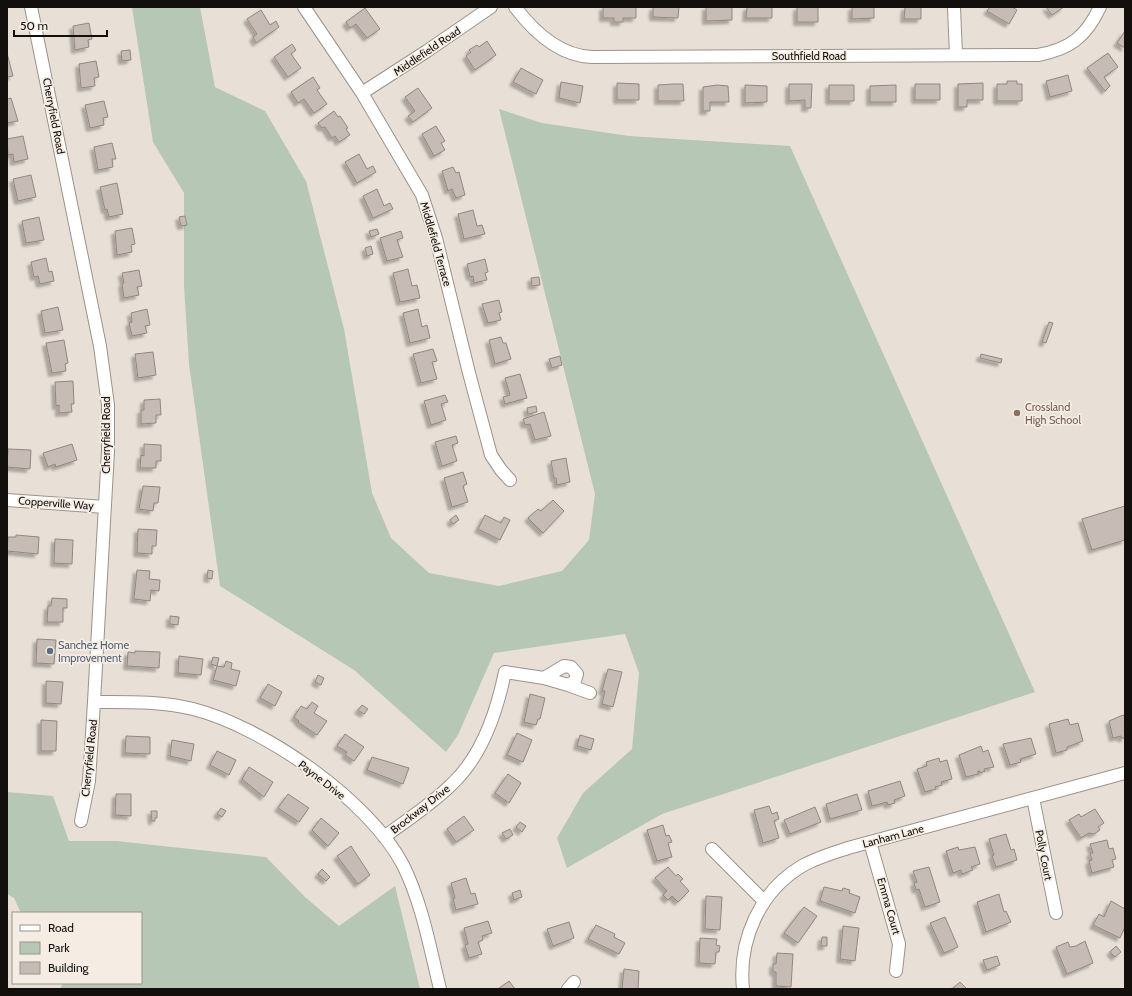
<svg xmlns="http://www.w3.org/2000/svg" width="1132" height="996" viewBox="0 0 1132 996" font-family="Cabin,sans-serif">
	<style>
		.green { fill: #b6c7b6 }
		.building { fill: #c7bcb5; stroke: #918780; filter: url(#shadow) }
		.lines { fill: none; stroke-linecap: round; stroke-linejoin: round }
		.minor-casing { stroke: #9a938a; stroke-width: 14 }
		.minor { stroke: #fff; stroke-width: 12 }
		.education-dot { fill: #8d6e63; stroke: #f5ede3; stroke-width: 1.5 }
		.service-dot { fill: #5c6f8a; stroke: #f5ede3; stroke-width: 1.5 }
		.labels { text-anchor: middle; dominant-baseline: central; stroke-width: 3.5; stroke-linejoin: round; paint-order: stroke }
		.street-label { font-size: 11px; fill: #120f0c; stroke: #f5ede3 }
		.education-label { font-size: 11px; fill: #785e54; stroke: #f5ede3; text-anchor: start }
		.service-label { font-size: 11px; fill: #4e5e75; stroke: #f5ede3; text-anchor: start }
	</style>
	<defs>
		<filter id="shadow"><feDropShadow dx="-3.5" dy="3.5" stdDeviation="1" flood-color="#0004"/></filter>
	</defs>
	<rect width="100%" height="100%" fill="#e8e0d6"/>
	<path class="green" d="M132,7H200L215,87L265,111L306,181L344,329L372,493L391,538L429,573L499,586L562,571L589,540L595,494L499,109L542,123L629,136L790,146L1035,692L662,814L567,868L557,838L583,793L632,749L639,673L625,634L494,653L458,735L446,752L354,670L220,586L189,364L184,286V193L153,142Z
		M7,792L53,796L69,841H116L266,857L305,897L339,926L395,886L420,989H60L63,983H141V913H21L14,898L7,894Z"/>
	<path class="building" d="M603,7H636V18H623V22H614V18H603Z
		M653,7H679L678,18L653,17Z
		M706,7H732V20L706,21Z
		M747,7H772V18H746Z
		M797,7H818V22H797Z
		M852,7H874V18L852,19Z
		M905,7H921V19H904Z
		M990,7H1012L1017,10L1009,24L987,11Z
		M1046,7H1064L1052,15Z
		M365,8L380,29L367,38L356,24L350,28L346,22Z
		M261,10L270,25L276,21L279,27L256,43L253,37L257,34L247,19Z
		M89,23L92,39L88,40L89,47L75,50L73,26Z
		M1125,31V48L1117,43Z
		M487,41L496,55L475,70L466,56L471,52L469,50L477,45L479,47Z
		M292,44L296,50L291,54L301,68L288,77L274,57Z
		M130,50L131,60L122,61L121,51Z
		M7,53L13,76L7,77Z
		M1108,53L1118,67L1104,77L1110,86L1105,91L1087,68Z
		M96,61L99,77L94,78L95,86L81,88L79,64Z
		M521,68L543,80L536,94L513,82Z
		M1068,75L1072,91L1050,97L1046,81Z
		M313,77L320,88L317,90L327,104L314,113L304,99L298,103L291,92Z
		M1007,81H1017V84H1022V101H997V84H1007Z
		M561,82L583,86L580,103L559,98Z
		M617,83L639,84V100H617Z
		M983,83V100H967V107H958V84Z
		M673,84H683L684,101H658V85Z
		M789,84H812L811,108H805V100L789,101Z
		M915,84H940V100H915Z
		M717,85L728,86L729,102H710V111H703V87Z
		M745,85L767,86V102L745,103Z
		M829,85H854V101H829Z
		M896,85V102H870V86Z
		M418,88L432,108L413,122L408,116L415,111L405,97Z
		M11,98L18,121L7,123V99Z
		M104,101L108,117L103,118L104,125L90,128L85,105Z
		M334,111L338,117L340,116L348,128L346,129L350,135L339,142L335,136L332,138L325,127L322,128L318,123Z
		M436,126L445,141L441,143L445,150L434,156L422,134Z
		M23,136L28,159L14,162L13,154L8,155L7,139Z
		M112,143L116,159H112L113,167L98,170L94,147Z
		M359,154L367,169L373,166L376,172L357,183L345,162Z
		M453,167L456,173L459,172L465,195L456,198L452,189L448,191L442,171Z
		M31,175L36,197L18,201L13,179Z
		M117,183L123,214L109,217L107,209L105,210L100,187Z
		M377,189L384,206L390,203L393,209L373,218L363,196Z
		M473,210L477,226L482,225L485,234L464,239L458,214Z
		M185,216L187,225L181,226L179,217Z
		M39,217L44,240L26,243L22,221Z
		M132,228L135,244L131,245L132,252L117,255L115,231Z
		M377,229L379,234L371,237L369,231Z
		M401,231L403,238L397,240L403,257L387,261L380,238Z
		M371,246L373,254L367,256L365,248Z
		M46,258L49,272L52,271L54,281L40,284L38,276L34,277L31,262Z
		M485,259L488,272L485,273L487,280L474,283L473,276L470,277L467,264Z
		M408,269L412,286L417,285L420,298L400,302L393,273Z
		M139,270L142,286L137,287L139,295L124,298L122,284L124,283L122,273Z
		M539,277L540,285L532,286L531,278Z
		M499,300L502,312L499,313L501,320L488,323L482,304Z
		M58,307L63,330L45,333L41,311Z
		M147,309L150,325L145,326L147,333L132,336L129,323L132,322L131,313Z
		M418,309L422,327L427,325L430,338L410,343L403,313Z
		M1049,322L1053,323L1046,343L1042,342Z
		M501,337L503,343H506L511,359L495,364L489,340Z
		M64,340L68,363L65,364L66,371L52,373L46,343Z
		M433,349L437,361L432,362L437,379L421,383L413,354Z
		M153,352L156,375L138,378L135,354Z
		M981,354L1002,359L1001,363L980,358Z
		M560,356L562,365L552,368L549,359Z
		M520,374L527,398L505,404L503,397L510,395L505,378Z
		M73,381L74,404H71L72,412L59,413V405L56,406L55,382Z
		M445,395L448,402L441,404L446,420L431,425L424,401Z
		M160,399L161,415H156V423L141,424V410H144V400Z
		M536,406L537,412L528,414L527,408Z
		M544,412L551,436L535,440L530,424L525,425L523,419Z
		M456,436L458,443L452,445L457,461L442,466L435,442Z
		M72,444L77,460L56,467L55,464L48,467L43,453Z
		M144,444L161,445V461H156V468H140L141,455L144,456Z
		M8,449L31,450L30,469L7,467Z
		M566,458L570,482L557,485L556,478H554L551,461Z
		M463,472L467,484L463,486L468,502L452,507L444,478Z
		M143,486L160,487L158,503H154L153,511L139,509Z
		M553,500L564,511L543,533L528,518L538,509L541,511Z
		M1125,506V540L1092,550L1082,519Z
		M456,515L459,520L453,524L450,520Z
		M485,515L501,523L504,517L510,520L500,540L478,529Z
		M138,529L157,530L156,546H152V554L137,553Z
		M16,535L39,537L38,554L7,551L8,537H16Z
		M55,539L73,540L72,564L54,563Z
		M137,570L150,571L149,579L160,580L159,591L151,590L150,601L134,599Z
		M208,570L213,571L212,579L207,578Z
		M52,598L67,599V608H63V622H47L48,606H51Z
		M170,616L179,617L178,625L170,624Z
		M37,639L56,640L54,664L36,663Z
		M135,651L160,652L159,668L127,666L128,652L135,653Z
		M179,656L203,659L201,675L178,673Z
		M213,657L219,658L217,666L211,664Z
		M226,661L232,663L231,669L240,671L236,686L213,680L217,666L224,667Z
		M608,669L622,672L613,707L602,704L605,691H602Z
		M318,675L324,678L321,685L315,682Z
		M46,681L63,682L61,704L46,703Z
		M268,684L282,692L275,706L260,698Z
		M530,694L545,698L540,719H538L536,725L524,722Z
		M312,702L318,706L314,713L327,721L317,735L298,722L299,721L294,717L301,706L307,709Z
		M362,705L368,709L364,714L358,710Z
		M1123,715L1125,717V738H1121V736L1113,738L1109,721Z
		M1068,719L1070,725L1078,723L1083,741L1067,747V750L1056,753L1049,724Z
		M41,720L57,721L56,751H41Z
		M517,733L532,740L523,762L507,755Z
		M345,734L364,747L354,761L345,755L347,752L337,746Z
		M580,735L594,739L591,750L577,746Z
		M126,736L150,737V754L125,753Z
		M1031,738L1036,754L1020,759L1021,762L1010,765L1003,744Z
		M172,740L194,744L191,761L170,756Z
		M981,746L983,752L988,750L994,767L984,769L985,771L980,773V771H978V774L966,777L959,755Z
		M217,751L236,760L229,775L210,765Z
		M372,757L409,768L403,784L367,770Z
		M939,758L940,762L947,760L952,779L941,782L942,785L935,787L936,789L925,792L917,769L927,766L926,762Z
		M249,767L273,782L264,797L242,779Z
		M508,774L521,783L509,803L495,793Z
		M900,781L905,796L894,800L895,803L888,805L887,802L872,806L868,791Z
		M116,794H131V816L115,815Z
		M288,794L309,808L299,822L278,808Z
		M857,794L862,810L830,819L826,804Z
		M769,806L772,814L777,812L779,819L774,821L779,838L763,843L754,810Z
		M815,807L821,822L790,834L784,820Z
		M221,808L226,811L222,817L217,814Z
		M1095,809L1104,823L1098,827L1100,830L1094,834L1089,833L1081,838L1069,820L1079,814L1081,817Z
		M151,811H157V818H155V821H152Z
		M464,816L474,830L456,842L447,829Z
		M321,818L339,833L328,846L312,830Z
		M520,822L526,826L522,832L516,827Z
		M663,825L666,836L669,835L672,842L668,843L672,857L657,861L647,830Z
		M510,829L513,835L506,839L502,833Z
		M1006,834L1011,850L1014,849L1017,860L996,867L992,856L994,855L989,839Z
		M1107,840L1109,849L1113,848L1116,859L1112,860L1114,867L1092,873L1089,861L1092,860L1090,853H1093L1090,844Z
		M351,846L370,875L358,884L337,856Z
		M958,847L959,850L975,847L980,864L971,867L973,870L962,874L961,870L953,873L946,851Z
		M668,867L676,876L678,874L683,879L680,881L689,891L678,902L672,896L668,900L663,895L667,891L655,878Z
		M929,867L940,902L925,907L919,889L916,890L914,883L917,882L913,871Z
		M322,869L330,877L326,881L318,874Z
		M466,878L471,894L475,893L478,904L456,910L453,899L455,898L451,883Z
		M824,887L842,891L843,888L850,890L849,893L860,897L855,913L820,901Z
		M520,890L522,897L514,900L512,893Z
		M999,894L1004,912L1006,911L1011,922L986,932L977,902Z
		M706,896L722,897L720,930L705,929Z
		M1111,901L1125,909V927L1120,938L1093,925L1099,914L1104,917Z
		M804,907L817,916L798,943L784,933Z
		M945,917L958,947L944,953L930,923Z
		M488,921L492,933L482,936L483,940L478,942L482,954L469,958L465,945L468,944L464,928Z
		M569,922L574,938L553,946L547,929Z
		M596,925L615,934L614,937L625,943L619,954L588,939Z
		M843,926L859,928L855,961L840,959Z
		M822,937H827V946H821Z
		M700,938L717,939L716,945L720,946L719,952H716L715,964L699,963Z
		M1085,941L1093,963L1067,974L1056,947L1068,942L1070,947L1076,946Z
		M1116,946L1121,952L1115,957L1110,952Z
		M777,953L793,954L791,987L776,986V972H773V964H776Z
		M997,956L1000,965L987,970L983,960Z
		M624,969L639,971L638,989H622Z
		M509,981L515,989H498Z
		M960,982L967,989H952Z"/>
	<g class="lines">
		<g class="minor-casing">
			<path id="minor" d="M31,7L100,346L108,405V451L94,702L89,781L81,821
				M304,7L362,93L422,195L436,238L469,373L491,455L501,470L510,480
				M515,7C534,32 559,56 592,57L1038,55C1070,49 1086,37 1100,7
				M954,7L956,55
				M362,93L427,51L491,7
				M7,500L105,507
				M568,685L590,693
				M94,702C127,702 161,701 193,709C264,727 369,800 403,865C422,903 430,948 440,989
				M1033,798L1056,913
				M384,837C407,820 432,804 452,784C482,756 497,711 505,672L544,678L564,666L571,667L577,674L575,681L568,685L544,678
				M870,842L899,944L896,971
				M712,849L764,901
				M568,989L574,982
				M743,989C738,940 760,891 802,866C816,858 833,853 848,848L1125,773"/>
		</g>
		<use href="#minor" class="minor"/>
	</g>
	<circle class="education-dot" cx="1017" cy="413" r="4"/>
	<circle class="service-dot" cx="50" cy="651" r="4"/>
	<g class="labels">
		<g class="street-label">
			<text transform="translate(427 51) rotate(-34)">Middlefield Road</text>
			<text x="809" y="56">Southfield Road</text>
			<text transform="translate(54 116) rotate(79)">Cherryfield Road</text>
			<text transform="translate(436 244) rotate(74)">Middlefield Terrace</text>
			<text transform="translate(106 435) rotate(-90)">Cherryfield Road</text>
			<text transform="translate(56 503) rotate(4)">Copperville Way</text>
			<text transform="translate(89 758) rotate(-84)">Cherryfield Road</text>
			<text transform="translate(322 780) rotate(38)">Payne Drive</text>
			<text transform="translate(420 809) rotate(-38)">Brockway Drive</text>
			<text transform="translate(893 836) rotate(-15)">Lanham Lane</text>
			<text transform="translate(1044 855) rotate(79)">Polly Court</text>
			<text transform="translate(889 906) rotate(74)">Emma Court</text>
		</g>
		<g class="education-label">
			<text x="1025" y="407">Crossland<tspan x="1025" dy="13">High School</tspan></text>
		</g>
		<g class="service-label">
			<text x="58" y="645">Sanchez Home<tspan x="58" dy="13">Improvement</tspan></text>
		</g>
	</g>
	<rect width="1132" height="996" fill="none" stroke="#120f0c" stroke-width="16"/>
	<rect x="12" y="912" width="130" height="72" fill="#f5ede3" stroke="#9a948d"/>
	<rect x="20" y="925" width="20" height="6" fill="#ffffff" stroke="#9a948d"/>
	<text x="48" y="932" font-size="12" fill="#120f0c">Road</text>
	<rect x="20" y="942" width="20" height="12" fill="#b6c7b6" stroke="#9a948d"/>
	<text x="48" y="952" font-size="12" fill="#120f0c">Park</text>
	<rect x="20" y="962" width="20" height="12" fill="#c7bcb5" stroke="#9a948d"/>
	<text x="48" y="972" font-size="12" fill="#120f0c">Building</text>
	<path d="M14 30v6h93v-6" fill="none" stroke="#120f0c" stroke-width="2"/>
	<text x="20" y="30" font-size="12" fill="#120f0c" stroke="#f5ede3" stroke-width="3" paint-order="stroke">50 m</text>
</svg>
